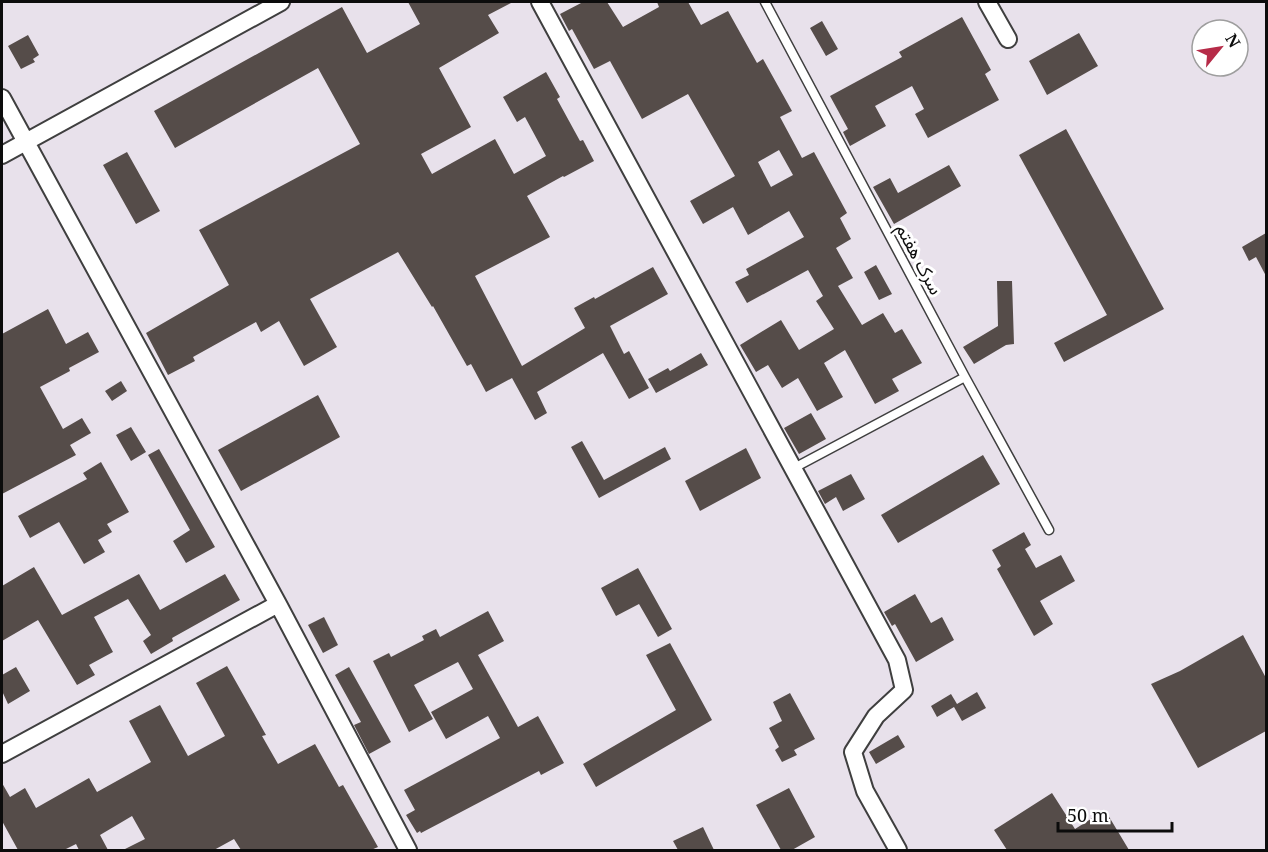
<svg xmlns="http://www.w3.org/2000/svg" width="1268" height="852" viewBox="0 0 1268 852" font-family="'Noto Serif','Noto Sans Arabic',serif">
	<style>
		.industrial { fill: #e8e1eb; fill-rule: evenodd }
		.building { fill: #554c49; fill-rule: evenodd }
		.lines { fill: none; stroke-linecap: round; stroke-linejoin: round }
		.service-casing { stroke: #3f3f3f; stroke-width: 11 }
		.minor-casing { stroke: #3f3f3f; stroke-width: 20 }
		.service { stroke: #fff; stroke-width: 8 }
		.minor { stroke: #fff; stroke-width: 16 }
		.labels { text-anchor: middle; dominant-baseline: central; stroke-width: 6; stroke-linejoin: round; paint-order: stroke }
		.street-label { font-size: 18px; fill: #0c0c0c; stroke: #fff }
	</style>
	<rect width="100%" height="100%" fill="#fef8ed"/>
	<path class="industrial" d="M2,2H1266V850H2ZM1202,30H1238V66H1202Z"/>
	<path class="building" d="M408,2H513L488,15L499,33L439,68L471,127L421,154L432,174L495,139L514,174L546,156L525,117L517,122L503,97L546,72L560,97L557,99L580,141L583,140L594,161L564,177L563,176L527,196L550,237L475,276L522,366L585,328L574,308L594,297L595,299L653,267L668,294L610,326L624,354L629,351L649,388L629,399L603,353L537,392L547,413L535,420L512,378L486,392L471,364L467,366L433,306L432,307L398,252L310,299L337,347L304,366L279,321L261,332L256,322L193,357L195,361L168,375L146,333L229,285L199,230L360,144L318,68L175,148L154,111L342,7L367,53L420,24Z
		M583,2H607L623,27L659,7L657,2H688L701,25L728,11L757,63L763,59L792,111L780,117L802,158L814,152L847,213L840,218L851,239L836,248L853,278L838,286L862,325L883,313L895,333L902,329L922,363L892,379L899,391L875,404L845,350L824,363L843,397L817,411L798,378L782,388L768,365L756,372L740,345L781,320L799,350L834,329L816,301L823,296L808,270L747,303L735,282L749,275L746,269L804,237L789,211L748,235L733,207L703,224L690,201L735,176L688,94L642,119L610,61L594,69L572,29L569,31L560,14ZM779,150L793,175L771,187L758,162Z
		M962,17L991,70L985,74L999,100L928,138L915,114L924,109L912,86L875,106L886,126L850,146L843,132L848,129L830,96L902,57L899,52Z
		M822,21L838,49L826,56L810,28Z
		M1079,33L1098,66L1047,95L1029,61Z
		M28,35L39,55L33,59L35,62L21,69L8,46Z
		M1066,129L1164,309L1064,362L1054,343L1107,315L1019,155Z
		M127,152L160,211L136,224L103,165Z
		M949,165L961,186L894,224L873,187L890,178L898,193Z
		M1266,233V276L1256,257L1249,261L1242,247Z
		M876,265L892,294L879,300L864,272Z
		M997,281H1012L1014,344L1006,345L974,364L963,347L998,326Z
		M48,309L66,344L88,332L99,352L69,368L70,371L40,387L63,429L82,418L91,433L70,445L76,455L2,494V334Z
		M701,353L708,365L656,393L648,379L668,368L670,371Z
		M121,381L127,391L112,401L105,391Z
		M318,395L340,437L241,491L218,450Z
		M811,413L826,439L799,454L784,428Z
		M131,427L146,452L131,461L116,435Z
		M582,441L604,480L665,447L671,459L599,498L571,447Z
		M746,448L761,478L700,511L685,481Z
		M159,449L215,547L186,563L173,541L190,530L148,455Z
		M983,455L1000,484L898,543L881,515Z
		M101,462L129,512L107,524L112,532L98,540L105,552L84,564L59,522L30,538L18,516L87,479L83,473Z
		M851,474L865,499L843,511L836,497L825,504L818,491Z
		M1024,532L1031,545L1025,549L1036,568L1061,555L1075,581L1040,601L1053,624L1034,636L997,569L1001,566L992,550Z
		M34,567L62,615L139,574L160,610L225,574L240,600L172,638L173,641L151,654L143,641L151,635L128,599L94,617L113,652L89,665L95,675L77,685L38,620L2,641V586Z
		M638,568L672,629L658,637L639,604L616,616L601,588Z
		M915,594L931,623L942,617L954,640L916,662L895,624L892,626L884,612Z
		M488,611L504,641L478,655L518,727L538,716L564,763L541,775L539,771L421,833L420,831L417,833L406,815L415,810L404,790L500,738L488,716L446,739L431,712L473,689L458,662L414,685L433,719L409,732L373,661L389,653L391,657L424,640L422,636L436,629L440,637Z
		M324,617L338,645L323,653L308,625Z
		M1243,635L1266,678V731L1198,768L1151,684L1180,671Z
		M670,643L712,720L596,787L583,764L676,710L646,655Z
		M227,666L266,735L262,736L278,764L315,744L339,787L343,785L378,847L371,850H241L234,839L214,850H123L145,839L132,816L100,835L108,850H79L76,844L64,850H18L2,821V783L10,797L25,788L36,808L89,778L97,792L151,762L129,721L160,705L188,756L225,736L196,683Z
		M16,667L30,691L8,704L2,691V675Z
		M349,667L391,742L369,754L354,725L361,722L335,675Z
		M977,692L986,708L962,721L954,707L937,717L931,706L951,694L957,704Z
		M790,693L815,739L794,750L797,755L782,762L775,750L779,747L769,728L782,721L773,702Z
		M898,735L905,747L876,764L869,752Z
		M789,788L815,837L792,850H781L756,805Z
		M1052,793L1075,829L1105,810L1129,850H1007L994,830Z
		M703,827L714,850H678L673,841Z"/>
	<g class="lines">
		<g class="service-casing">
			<path id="service" d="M765,2L965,377L1049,530
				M794,468L965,377"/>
		</g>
		<g class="minor-casing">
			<path id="minor" d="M540,2L897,660L904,690L876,716L853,752L865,791L898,850
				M987,2L1008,39
				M2,98L278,604L408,850
				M2,155L281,2
				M2,754L278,604"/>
		</g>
		<use href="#service" class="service"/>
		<use href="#minor" class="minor"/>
	</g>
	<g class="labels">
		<g class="street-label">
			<text transform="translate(920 259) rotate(62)">سرک هفتم</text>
		</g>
	</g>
	<rect width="1268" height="852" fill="none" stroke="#0c0c0c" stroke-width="6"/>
	<g transform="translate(1220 48) rotate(60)"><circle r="28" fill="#ffffff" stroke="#9e9e9e" stroke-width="1.5"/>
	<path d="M0-4.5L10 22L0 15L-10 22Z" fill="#b62b48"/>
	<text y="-9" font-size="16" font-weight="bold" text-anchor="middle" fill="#0c0c0c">N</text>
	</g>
	<path d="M1058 822v9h114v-9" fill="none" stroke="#0c0c0c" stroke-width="3"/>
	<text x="1067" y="822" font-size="18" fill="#0c0c0c" stroke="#ffffff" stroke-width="4.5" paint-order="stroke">50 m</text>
</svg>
